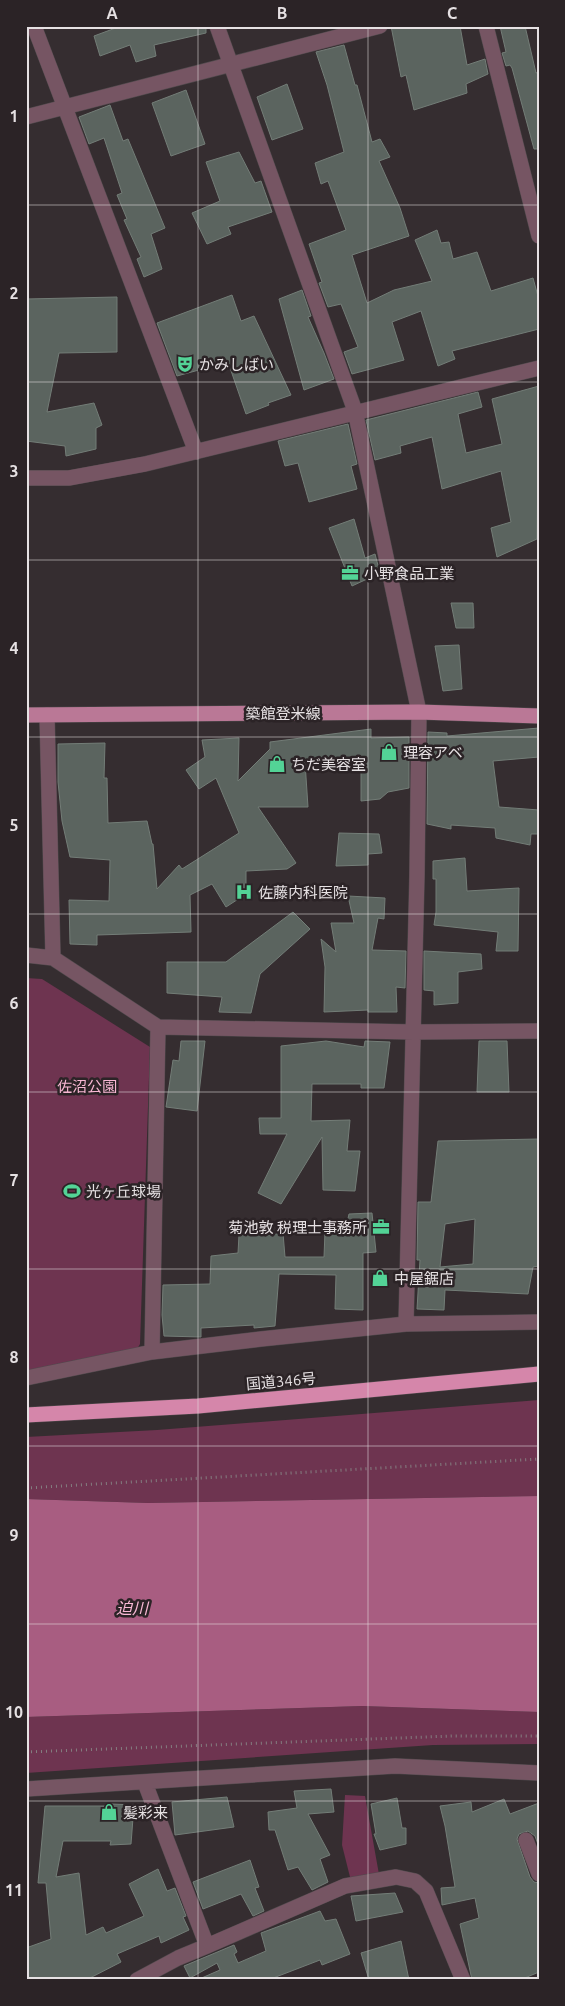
<svg xmlns="http://www.w3.org/2000/svg" width="565" height="2006" viewBox="0 0 565 2006" font-family="Ubuntu,'Noto Sans JP',sans-serif">
	<style>
		.green { fill: #6e3450 }
		.water { fill: #a85d81 }
		.building { fill: #5b645f; stroke: #737d77; fill-rule: evenodd }
		.lines { fill: none; stroke-linecap: round; stroke-linejoin: round }
		.minor-casing { stroke: #514a4d; stroke-width: 16 }
		.major-casing { stroke: #514a4d; stroke-width: 16 }
		.highway-casing { stroke: #514a4d; stroke-width: 16 }
		.path { stroke: #847e80; stroke-width: 3; stroke-dasharray: 1 4; stroke-linecap: butt }
		.minor { stroke: #765563; stroke-width: 15 }
		.major { stroke: #ba7896; stroke-width: 15 }
		.highway { stroke: #d586aa; stroke-width: 15 }
		.grid { fill: none; stroke: #e6e1e3; stroke-width: 1; stroke-opacity: 0.55 }
		.labels { text-anchor: middle; dominant-baseline: central; stroke-width: 5; stroke-linejoin: round; paint-order: stroke }
		.poi-label { font-size: 15px; fill: #e6e1e3; stroke: #2b2326; text-anchor: start }
		.street-label { font-size: 15px; fill: #e6e1e3; stroke: #2b2326 }
		.park-label { font-size: 15px; fill: #f7b7d3; stroke: #2b2326 }
		.water-label { font-size: 16px; font-style: italic; fill: #f9b9d5; stroke: #2b2326 }
		.neatline { fill: none; stroke: #e6e1e3; stroke-width: 2 }
		.grid-label { font-size: 16px; text-anchor: middle; font-weight: bold; fill: #e6e1e3 }
	</style>
	<rect width="100%" height="100%" fill="#352d30"/>
	<path class="green" d="M26,978L42,979L150,1047L140,1344L128,1365L26,1377Z
		M539,1400V1496L148,1503L26,1499V1437L157,1430Z
		M362,1706L539,1712V1744L433,1745L26,1773V1717Z
		M345,1795L365,1796L380,1880L352,1885L342,1845Z"/>
	<path class="water" d="M539,1496V1712L362,1706L26,1717V1499L148,1503Z"/>
	<path class="building" d="M121,26H206V33L154,45L156,56L136,62L130,45L100,56L94,36Z
		M391,26H460L467,65L485,59L488,74L466,84L467,93L414,110L406,75L401,77Z
		M500,26H525L536,73L539,72V149H534L512,68L510,65L506,66L502,53L506,52Z
		M344,45L355,85H357L372,142L380,139L390,157L379,161L400,208L409,236L352,255L367,303L394,290L432,281L415,240L437,230L441,243L449,242L453,259L477,252L491,291L533,278L539,300V329L452,351L455,359L438,366L421,311L392,322L404,360L352,374L344,352L358,347L341,304L328,307L319,283L322,282L309,244L346,230L328,181L321,184L315,163L344,152L327,85L316,52Z
		M287,84L303,129L272,140L257,97Z
		M186,90L205,144L171,156L152,103Z
		M110,105L123,141L128,139L165,228L151,234L162,269L144,277L137,259L141,257L124,220L127,219L117,195L122,193L104,138L89,144L79,117Z
		M239,152L255,183L261,181L272,212L228,227L231,234L207,244L192,213L220,201L206,162Z
		M302,290L311,316L308,317L324,353L334,379L304,390L279,299Z
		M232,295L241,321L254,316L291,395L268,403L269,405L246,414L228,362L177,376L157,323Z
		M117,297V352L59,353L47,412L94,403L102,425L96,428V449L66,456L65,446L26,441V299Z
		M539,386L537,539L497,557L491,528L511,522L501,471L442,489L432,437L400,446L401,453L375,460L366,420L478,392L482,407L458,414L466,453L502,444L492,399Z
		M348,424L357,464L351,466L357,489L309,502L298,463L285,466L278,441Z
		M354,519L365,558L375,554L380,573L352,586L329,528Z
		M451,603H473L474,628H456Z
		M459,645L462,689L443,691L435,646Z
		M539,728V757L493,761L499,807L539,810V834H531L530,845L496,838L495,828L451,825V829L427,824L428,732L447,733V736Z
		M371,729V738L409,737V788L388,792L380,799L361,801V761L305,762L308,807H258L296,863L287,869L246,871V894L226,907L212,884L190,895L191,932L97,935V945L70,944L69,900L109,901L110,860L70,857L62,821L58,782V744L105,743L104,778H107L108,823L147,821L152,844H153L157,889L179,865L182,869L239,833L216,778L199,789L186,770L205,757L202,740L239,738L238,781L270,749V742Z
		M339,833L379,834L382,853L368,854V865L336,866Z
		M465,858L467,891L519,888L518,951H496L498,932L434,925L436,912V879H433V861Z
		M348,896L385,898L384,919L378,918L372,950L406,951L405,988L396,987L397,1012H368V1010L324,1012L325,967L321,939L336,952L331,923H354Z
		M293,912L310,929L260,974L251,1013L219,1012L222,997L167,993V962H226Z
		M424,951L481,954L482,969L458,972V1003L434,1005V991L424,990Z
		M181,1041H205L197,1111L166,1107L173,1060L179,1061Z
		M326,1041L364,1047L365,1041L390,1042L384,1088H361V1084H312L311,1121L350,1120L347,1151H360L355,1191L323,1190L322,1137L281,1204L258,1193L287,1134H260L259,1118H281V1046Z
		M479,1041H507L509,1092H477Z
		M539,1139V1266L533,1267L528,1294L445,1290L444,1310L417,1309L420,1260H417L418,1202H431L438,1141ZM475,1219L473,1264L440,1267L445,1224Z
		M372,1213L376,1252L363,1253V1310L335,1309L336,1275L279,1274L275,1326L254,1328V1325L201,1328V1337L164,1336L162,1315L163,1285L210,1284L211,1256L238,1253L239,1235L263,1234L262,1236L283,1233L285,1257H324L325,1232H345L349,1214Z
		M331,1789L334,1812L308,1814L330,1855L320,1859L328,1882L312,1890L298,1867L288,1870L275,1830H269L268,1812L297,1808L294,1791Z
		M227,1797L234,1827L175,1835L172,1802Z
		M397,1798L402,1828H406V1844L380,1850L374,1834H376L371,1804Z
		M504,1799L510,1814L539,1803V1847L535,1836L528,1831L519,1834L517,1839L530,1877L534,1882L539,1883V1972L520,1980H472L460,1924L479,1918L475,1898L442,1905L441,1888L455,1887L445,1826L440,1806L471,1802L472,1812Z
		M111,1804L134,1805L131,1844L110,1845L111,1841H63L56,1877L79,1873L86,1935L103,1927L106,1933L144,1916L129,1884L158,1869L167,1891L175,1888L186,1916L183,1917L189,1930L161,1943L159,1936L117,1954L121,1962L86,1980H26V1948L51,1939L46,1883H38L45,1806H111Z
		M250,1860L259,1887L255,1888L264,1911L253,1916L241,1894L203,1909L193,1882Z
		M395,1893L403,1912L356,1921L351,1896Z
		M320,1911L325,1921L336,1919L350,1954L322,1965L320,1960L268,1980H197L220,1970L217,1963L190,1978L184,1966L234,1945L237,1952L234,1954L238,1963L266,1951L261,1933Z
		M401,1941L409,1980H369L361,1953Z"/>
	<g class="lines">
		<g class="minor-casing">
			<path id="minor" d="M34,26L196,452
				M217,26L355,411L419,712L417,875L406,1324
				M486,26L539,236
				M26,117L380,26
				M26,478H69L145,464L539,368
				M47,715L53,958
				M26,955L53,958L158,1027L414,1032L539,1031
				M152,1352L158,1027
				M26,1378L152,1352L261,1339L406,1324L539,1322
				M145,1783L207,1946L345,1886L396,1877L415,1881L426,1891L463,1980
				M26,1789L395,1766L539,1773
				M526,1840L539,1874
				M137,1980L178,1958L207,1946"/>
		</g>
		<g class="major-casing">
			<path id="major" d="M26,715L419,712L539,716"/>
		</g>
		<g class="highway-casing">
			<path id="highway" d="M26,1415L198,1406L539,1374"/>
		</g>
		<path class="path" d="M26,1488L539,1459
			M26,1752L452,1736H539"/>
		<use href="#minor" class="minor"/>
		<use href="#major" class="major"/>
		<use href="#highway" class="highway"/>
	</g>
	<path class="grid" d="M198,26V1980M368,26V1980M26,205H539M26,382H539M26,560H539M26,737H539M26,914H539M26,1092H539M26,1269H539M26,1446H539M26,1624H539M26,1801H539"/>
	<defs>
		<g id="theatre-bare" transform="scale(1.35)"><path d="M-5-5.5Q0-4 5-5.5V0Q5 5 0 6Q-5 5-5 0ZM-3.3-2.5H-1v1.5H-3.3ZM1-2.5H3.3v1.5H1ZM-2.8 1Q0 5.5 2.8 1Z" fill="#53d396" stroke="#2b2326" stroke-width="2.5" paint-order="stroke"/></g>
		<g id="office-bare" transform="scale(1.35)"><path d="M-6-3h4V-5.5h4V-3h4V5H-6ZM-1-4.5V-3h2v-1.5ZM-6 0V1H6V0Z" fill="#53d396" stroke="#2b2326" stroke-width="2.5" paint-order="stroke"/></g>
		<g id="shop-bare" transform="scale(1.35)"><path d="M-5-2.5h2.3a2.7 3.5 0 0 1 5.4 0H5L5.5 6h-11ZM-1.5-2.5h3a1.5 2.3 0 0 0-3 0Z" fill="#53d396" stroke="#2b2326" stroke-width="2.5" paint-order="stroke"/></g>
		<g id="hospital-bare" transform="scale(1.35)"><path d="M-5-5h3v3.5h4V-5h3V5h-3V1.5h-4V5h-3Z" fill="#53d396" stroke="#2b2326" stroke-width="2.5" paint-order="stroke"/></g>
		<g id="stadium-bare" transform="scale(1.35)"><path d="M0-5a6.5 5 0 1 0 0 10a6.5 5 0 1 0 0-10ZM-3.5-1.8h7v3.6h-7Z" fill="#53d396" stroke="#2b2326" stroke-width="2.5" paint-order="stroke"/></g>
	</defs>
	<g fill-rule="evenodd">
		<use href="#theatre-bare" x="185" y="364"/>
		<use href="#office-bare" x="350" y="573"/>
		<use href="#shop-bare" x="389" y="752"/>
		<use href="#shop-bare" x="277" y="764"/>
		<use href="#hospital-bare" x="244" y="892"/>
		<use href="#stadium-bare" x="72" y="1191"/>
		<use href="#office-bare" x="381" y="1227"/>
		<use href="#shop-bare" x="380" y="1278"/>
		<use href="#shop-bare" x="109" y="1812"/>
	</g>
	<g class="labels">
		<g class="poi-label">
			<text x="199" y="364">かみしばい</text>
			<text x="364" y="573">小野食品工業</text>
			<text x="403" y="752">理容アベ</text>
			<text x="291" y="764">ちだ美容室</text>
			<text x="258" y="892">佐藤内科医院</text>
			<text x="86" y="1191">光ヶ丘球場</text>
			<text x="367" y="1227" text-anchor="end">菊池敦 税理士事務所</text>
			<text x="394" y="1278">中屋鋸店</text>
			<text x="123" y="1812">髪彩来</text>
		</g>
		<g class="street-label">
			<text x="283" y="713">築館登米線</text>
			<text transform="translate(281 1381) rotate(-5)">国道346号</text>
		</g>
		<g class="park-label">
			<text x="87" y="1086">佐沼公園</text>
		</g>
		<g class="water-label">
			<text x="132" y="1608">迫川</text>
		</g>
	</g>
	<rect width="565" height="2006" fill="none" stroke="#2b2326" stroke-width="55"/>
	<rect x="28" y="28" width="510" height="1950" class="neatline"/>
	<g class="grid-label">
		<text x="112" y="19">A</text>
		<text x="282" y="19">B</text>
		<text x="452" y="19">C</text>
		<text x="14" y="122">1</text>
		<text x="14" y="299">2</text>
		<text x="14" y="477">3</text>
		<text x="14" y="654">4</text>
		<text x="14" y="831">5</text>
		<text x="14" y="1009">6</text>
		<text x="14" y="1186">7</text>
		<text x="14" y="1363">8</text>
		<text x="14" y="1541">9</text>
		<text x="14" y="1718">10</text>
		<text x="14" y="1896">11</text>
	</g>
</svg>
